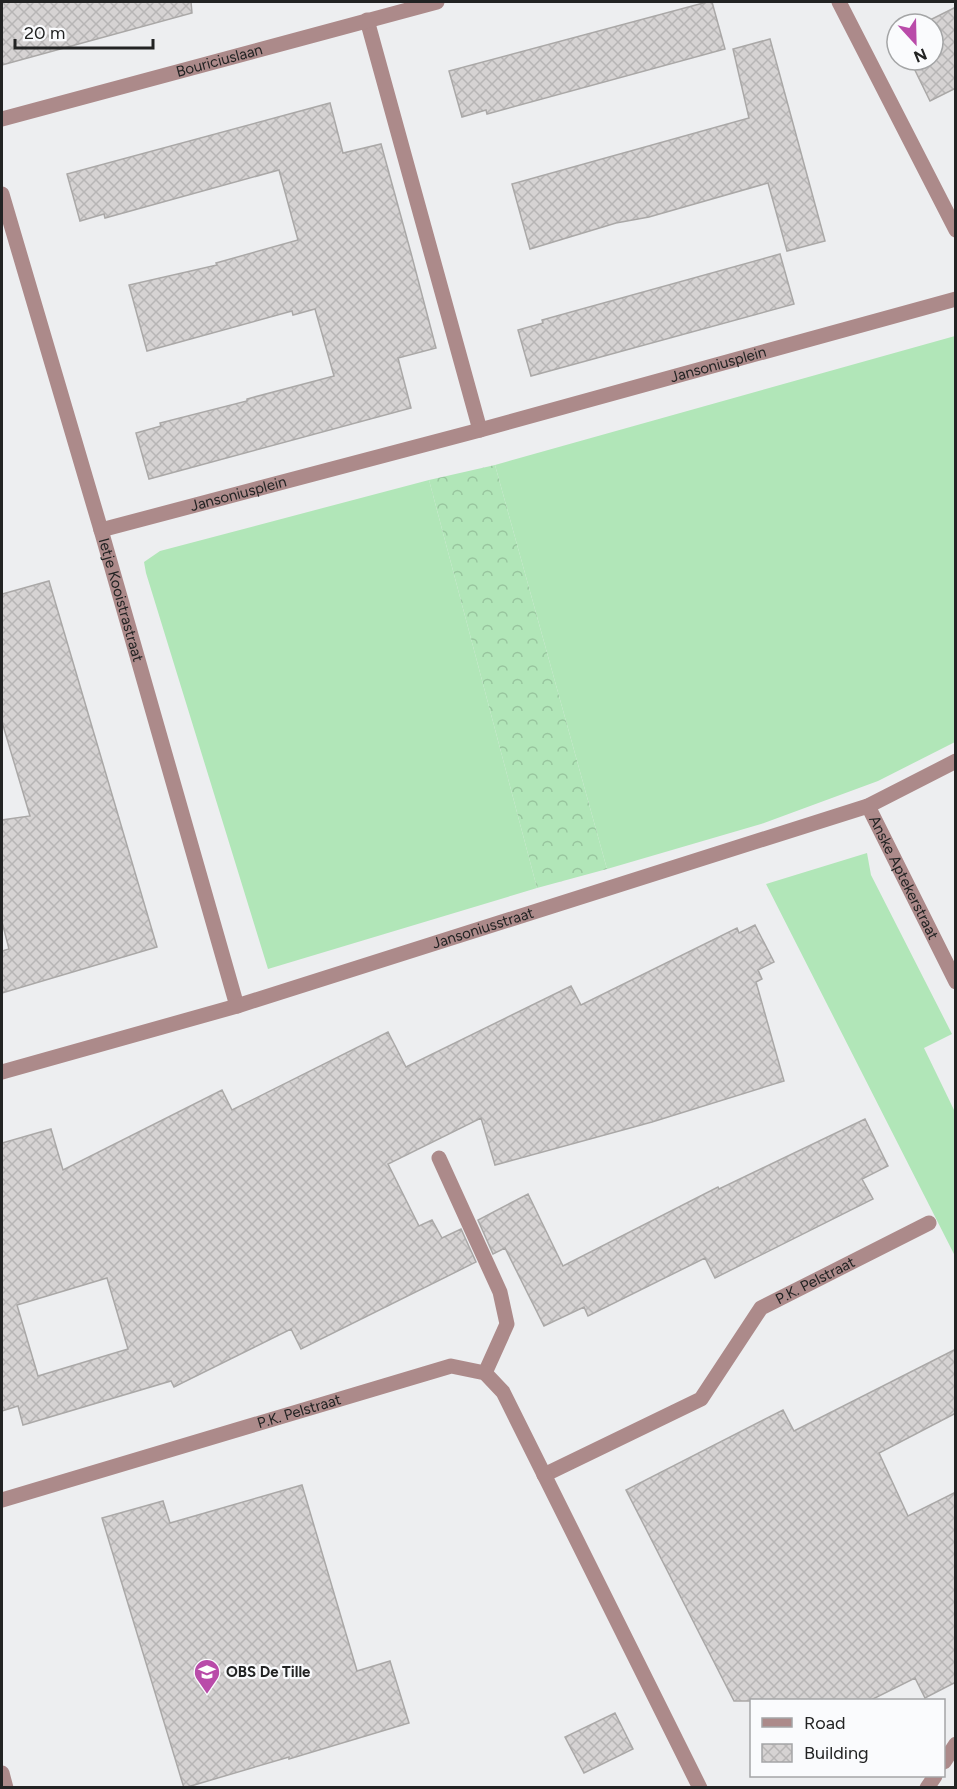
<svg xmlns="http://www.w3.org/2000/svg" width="957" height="1789" viewBox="0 0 957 1789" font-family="Figtree,sans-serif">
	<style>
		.grass { fill: #b1e6b8 }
		.forest { fill: url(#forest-crowns) }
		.building { fill: url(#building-cross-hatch); stroke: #aaa8a7; stroke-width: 1.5; fill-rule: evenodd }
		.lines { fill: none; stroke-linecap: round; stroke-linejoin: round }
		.minor { stroke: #ac8a8a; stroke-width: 15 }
		.labels { text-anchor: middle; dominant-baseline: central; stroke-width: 4.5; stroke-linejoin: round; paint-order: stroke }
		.street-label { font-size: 15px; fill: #222323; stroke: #fafbfd }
		.poi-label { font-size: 15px; font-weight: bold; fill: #222323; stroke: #fafbfd; text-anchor: start }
	</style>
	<defs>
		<pattern id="forest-crowns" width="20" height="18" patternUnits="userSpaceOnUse" patternTransform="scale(1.5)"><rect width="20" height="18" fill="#b1e6b8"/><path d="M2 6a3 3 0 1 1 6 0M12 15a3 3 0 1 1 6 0" fill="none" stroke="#98c59e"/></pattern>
		<pattern id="building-cross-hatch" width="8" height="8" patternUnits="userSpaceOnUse" patternTransform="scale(1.5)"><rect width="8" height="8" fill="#d6d3d3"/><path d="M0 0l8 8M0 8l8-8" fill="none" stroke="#b7b5b5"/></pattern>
	</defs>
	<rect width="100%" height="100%" fill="#edeef0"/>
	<path class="grass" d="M955,336V742L878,781L761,824L607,869L495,465Z
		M429,480L537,888L268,969L146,573L144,562L160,551Z
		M867,853L871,875L952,1034L924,1048L955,1112V1256L766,884Z"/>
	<path class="forest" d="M495,465L607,869L537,888L429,480Z"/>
	<path class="building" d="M2,2H191L192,13L2,65Z
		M707,2H712L725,49L487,114L486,110L462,117L449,71Z
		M956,7V88L930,101L910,60H933V24H922Z
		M770,39L825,241L787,251L768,183L649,217L616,223L530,249L512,184L749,118L733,49Z
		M330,103L343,153L381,144L411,253L436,348L398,358L411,408L149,479L136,433L161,426L160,423L247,401V399L334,376L315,309L293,315L292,311L147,351L129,285L217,265L216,263L298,240L279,170L105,218L104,214L80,221L67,174Z
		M780,254L794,304L531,376L518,330L543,323L542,320Z
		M49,581L157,947L2,993V951L9,949L2,922V820L30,816L2,722V594Z
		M755,925L774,962L758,970L762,979L756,982L784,1081L652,1122L495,1165L481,1118L388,1164L419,1226L432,1220L442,1238L461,1229L476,1262L301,1349L291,1329L174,1387L171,1381L23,1425L18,1406L2,1411V1143L51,1129L63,1170L222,1090L232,1110L388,1032L406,1067L571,986L581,1005L737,928L739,933ZM107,1278L128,1349L38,1376L17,1305Z
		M865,1119L888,1166L862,1179L873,1199L715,1278L705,1258L588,1316L584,1307L544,1326L505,1248L493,1254L478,1220L528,1194L563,1266L718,1187L719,1189Z
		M956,1349V1413L879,1453L908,1516L956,1492V1682L925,1698L915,1678L869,1701H734L626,1490L783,1410L794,1431Z
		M302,1485L357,1671L390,1661L409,1723L289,1759V1757L184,1788L102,1518L163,1501L170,1523Z
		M615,1713L633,1749L584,1773L565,1737Z"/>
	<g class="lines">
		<g class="minor">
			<path d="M839,2L956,230"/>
			<path d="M367,20L480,430"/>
			<path id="s1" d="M2,119L437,2"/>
			<path id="s2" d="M2,194L101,530L237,1006"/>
			<path id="s3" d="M101,530L480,430L956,299"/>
			<path id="s4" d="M868,806L956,982"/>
			<path id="s5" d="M2,1072L237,1006L868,806L956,761"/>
			<path d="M439,1158L500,1292L507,1324L485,1373"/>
			<path id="s6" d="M544,1475L701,1399L761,1308L929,1223"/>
			<path id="s7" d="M2,1500L451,1366L485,1373L503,1392L700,1788"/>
			<path d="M944,1762L956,1744"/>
			<path d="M2,1773L6,1788"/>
			<path d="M927,1788L935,1776"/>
		</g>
	</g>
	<defs>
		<g id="school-pin" transform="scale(1.35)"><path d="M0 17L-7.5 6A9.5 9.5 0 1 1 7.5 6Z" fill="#b94ba9" stroke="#fafbfd"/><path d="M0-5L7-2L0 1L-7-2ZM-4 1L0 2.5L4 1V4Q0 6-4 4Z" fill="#fff"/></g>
	</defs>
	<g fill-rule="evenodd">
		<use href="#school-pin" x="207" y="1672"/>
	</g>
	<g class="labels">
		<g class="street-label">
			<text stroke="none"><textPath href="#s1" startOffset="225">Bouriciuslaan</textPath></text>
			<text stroke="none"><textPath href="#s3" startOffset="639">Jansoniusplein</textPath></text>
			<text stroke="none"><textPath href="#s3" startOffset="142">Jansoniusplein</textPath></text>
			<text stroke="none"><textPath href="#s2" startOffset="423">Ietje Kooistrastraat</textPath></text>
			<text stroke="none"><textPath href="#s4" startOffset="80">Anske Aptekerstraat</textPath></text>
			<text stroke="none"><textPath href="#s5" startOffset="502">Jansoniusstraat</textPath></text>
			<text stroke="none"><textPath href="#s6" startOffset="344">P.K. Pelstraat</textPath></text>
			<text stroke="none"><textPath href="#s7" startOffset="310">P.K. Pelstraat</textPath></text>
		</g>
		<g class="poi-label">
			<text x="226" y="1672">OBS De Tille</text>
		</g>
	</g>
	<rect width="957" height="1789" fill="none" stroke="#222323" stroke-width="6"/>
	<rect x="750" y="1699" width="195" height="78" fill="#fafbfd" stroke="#a4a5a6" stroke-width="1.5"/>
	<rect x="762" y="1718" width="30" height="9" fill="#ac8a8a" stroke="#a4a5a6" stroke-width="1.5"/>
	<text x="804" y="1729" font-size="18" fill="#222323">Road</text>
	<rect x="762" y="1744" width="30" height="18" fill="url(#building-cross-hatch)" stroke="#a4a5a6" stroke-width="1.5"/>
	<text x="804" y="1759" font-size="18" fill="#222323">Building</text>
	<g transform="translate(915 42) rotate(158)"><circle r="28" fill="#fafbfd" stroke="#a4a5a6" stroke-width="1.5"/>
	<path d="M0-4.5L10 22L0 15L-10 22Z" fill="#b94ba9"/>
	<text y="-9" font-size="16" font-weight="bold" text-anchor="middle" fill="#222323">N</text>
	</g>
	<path d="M15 39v9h138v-9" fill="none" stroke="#222323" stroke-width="3"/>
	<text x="24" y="39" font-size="18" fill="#222323" stroke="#fafbfd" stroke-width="4.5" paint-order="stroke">20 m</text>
</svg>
